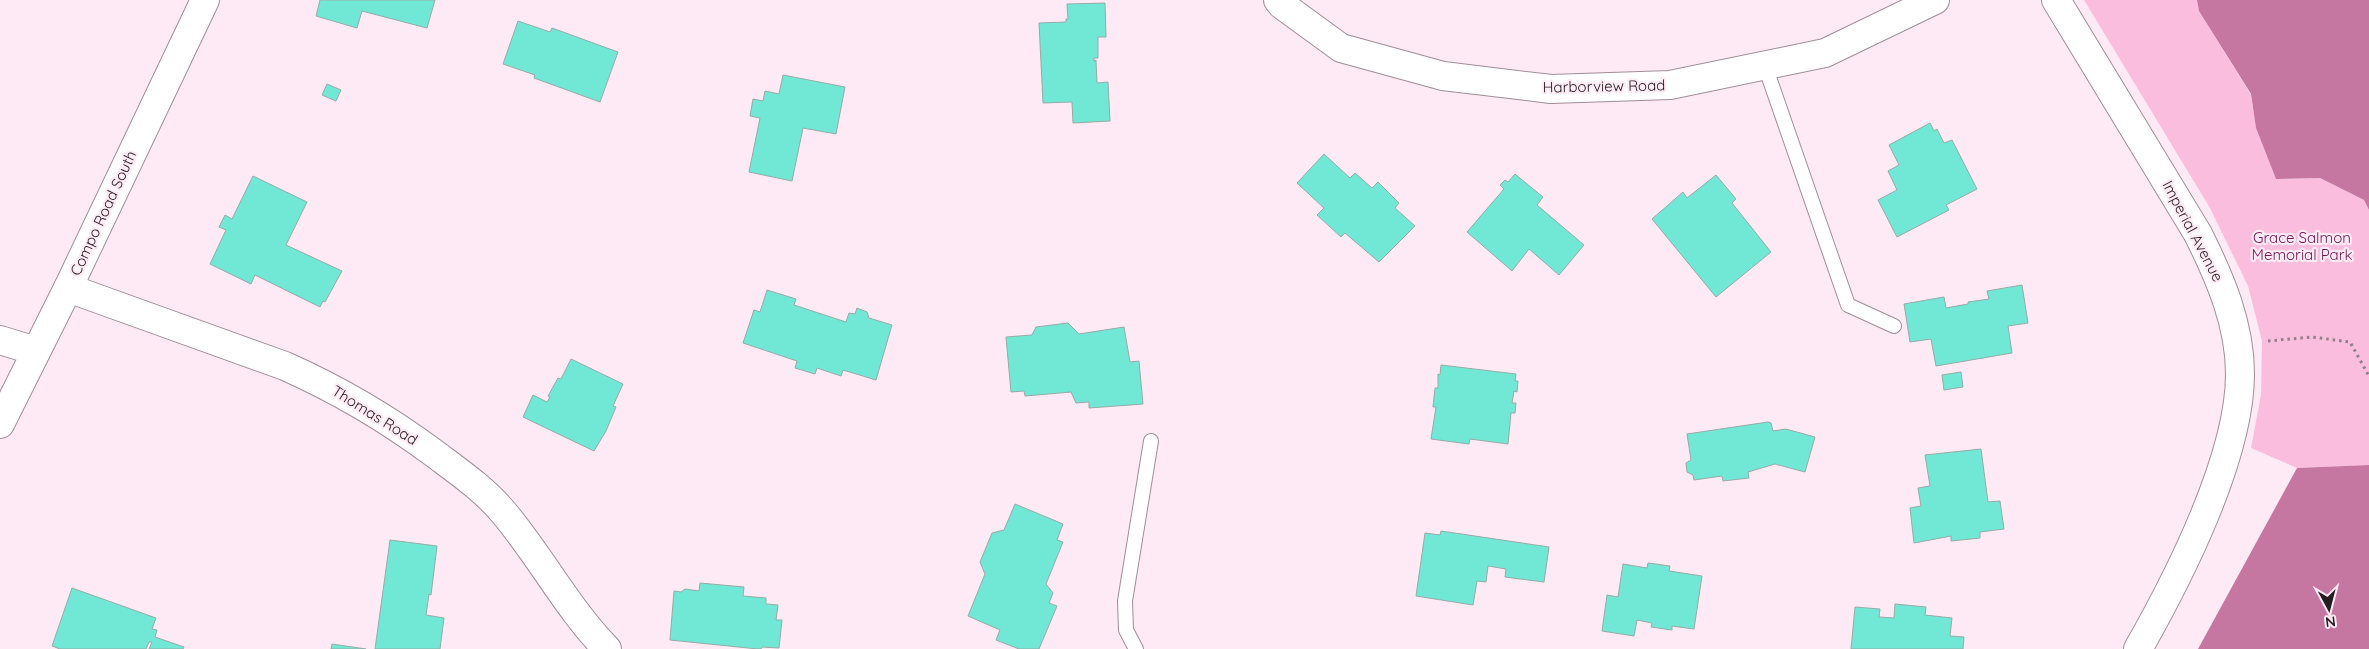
<svg xmlns="http://www.w3.org/2000/svg" width="2369" height="649" viewBox="0 0 2369 649" font-family="Quicksand,sans-serif">
	<style>
		.green { fill: #fbbddd }
		.water { fill: #c577a2 }
		.building { fill: #71e8d6; stroke: #96aba7 }
		.lines { fill: none; stroke-linecap: round; stroke-linejoin: round }
		.lane-casing { stroke: #a08e97; stroke-width: 16 }
		.street-casing { stroke: #a08e97; stroke-width: 30 }
		.secondary-casing { stroke: #a08e97; stroke-width: 30 }
		.path { stroke: #8f8188; stroke-width: 3; stroke-dasharray: 2.5 4; stroke-linecap: butt }
		.lane { stroke: #fff; stroke-width: 14 }
		.street { stroke: #fff; stroke-width: 28 }
		.secondary { stroke: #fff; stroke-width: 28 }
		.labels { text-anchor: middle; dominant-baseline: central; stroke-width: 4.5; stroke-linejoin: round; paint-order: stroke }
		.street-label { font-size: 15px; fill: #241d20; stroke: #feeaf4 }
		.park-label { font-size: 15px; fill: #721451; stroke: #feeaf4 }
	</style>
	<rect width="100%" height="100%" fill="#feeaf4"/>
	<path class="green" d="M2084,0H2197L2199,11L2251,95L2256,128L2276,179L2320,178L2364,200L2369,210V465L2297,468L2251,448L2261,395L2262,341L2248,286L2210,208Z"/>
	<path class="water" d="M2197,0H2369V210L2364,200L2320,178L2276,179L2256,128L2251,94L2199,11Z
		M2369,465V649H2198L2297,468Z"/>
	<path class="building" d="M320,0H435L427,28L362,11L357,28L316,16Z
		M1105,3L1106,37H1098V58H1094V61L1096,60L1097,83L1108,82L1110,121L1073,123L1072,102L1043,103L1039,23L1066,22V19H1068L1067,4Z
		M518,21L550,32L552,28L618,52L600,102L534,78L535,75L503,64Z
		M783,75L845,87L836,134L803,128L792,181L749,172L760,118L750,116L753,99L763,101L765,91L779,94Z
		M327,84L341,90L336,101L322,95Z
		M1930,123L1934,131L1937,129L1944,143L1952,140L1977,189L1946,205L1949,210L1897,237L1878,200L1897,190L1888,171L1899,165L1889,145Z
		M1324,154L1350,178L1355,173L1372,188L1378,182L1399,203L1395,208L1415,226L1379,262L1345,233L1341,237L1317,215L1324,208L1297,183Z
		M1515,174L1543,197L1537,205L1584,245L1559,275L1529,249L1512,271L1467,232L1504,189L1500,185L1505,180L1508,182Z
		M1716,175L1736,199L1732,203L1771,252L1716,297L1652,219L1683,192L1687,198Z
		M253,176L307,202L286,245L342,271L325,302L323,301L320,307L255,275L251,284L210,264L226,230L219,227L225,215L232,219Z
		M2022,285L2028,323L2008,326L2012,353L1936,366L1931,339L1910,342L1904,304L1944,297L1946,308L1968,304V302L1989,299L1987,291Z
		M767,290L796,299L794,305L846,322L849,313L855,314L857,308L867,312L869,318L892,325L876,380L843,370L841,376L817,368L815,374L795,368L797,361L743,343L754,310L760,312Z
		M1068,323L1079,334L1124,327L1130,362L1139,361L1143,404L1089,408V402L1076,403L1071,392L1025,396L1024,391L1011,392L1006,337L1032,335L1036,327Z
		M571,359L623,384L613,406L616,407L606,431L594,451L523,417L533,395L547,402L550,397L548,396L558,378L561,379Z
		M1441,365L1516,374L1515,381H1518L1517,392L1514,391L1512,403H1516L1515,413H1511L1508,444L1470,439L1469,444L1431,439L1436,407H1433L1435,388H1438V374L1440,375Z
		M1961,372L1963,387L1944,390L1942,375Z
		M1768,422L1771,423L1773,431L1786,429L1815,437L1805,472L1775,464L1748,472L1749,478L1723,481L1722,476L1694,480L1693,475L1687,472L1686,463L1691,460L1687,434Z
		M1981,449L1988,502L2000,501L2004,529L1980,532V538L1951,541V536L1914,543L1910,508L1921,506L1918,488L1930,486L1925,455Z
		M1015,504L1063,524L1057,540L1063,542L1046,584L1053,593L1049,603L1057,606L1039,649H1019L996,640L1000,630L968,616L985,574L980,562L992,533L1004,530Z
		M1441,531L1549,547L1544,582L1505,577L1506,569L1488,566L1486,582L1477,581L1473,605L1416,596L1425,533L1440,535Z
		M390,540L437,546L431,595L429,594L426,615L444,618L440,649H375Z
		M1648,563L1670,566L1669,571L1702,576L1694,629L1672,626V630L1651,627L1652,623L1637,620L1634,636L1602,631L1607,595L1618,597L1623,564L1647,568Z
		M700,583L744,587L743,596L766,598V604L778,605L776,620H782L779,648L762,647L761,649H758L670,640L674,591L681,592L685,589L699,591Z
		M72,588L156,618L152,629L157,630L155,637L184,647L183,649H149L152,642H149L146,649H60L52,646Z
		M1895,604L1926,607L1925,615L1952,618L1950,636L1964,637L1963,649H1851L1855,607L1880,609L1879,617L1894,618Z
		M332,644L366,649H331Z"/>
	<g class="lines">
		<g class="lane-casing">
			<path id="lane" d="M1765,66L1848,305L1894,326
				M1136,649L1126,630L1125,601L1151,441"/>
		</g>
		<g class="street-casing">
			<path id="street" d="M1278,0L1282,5L1341,48L1443,76L1551,89L1670,85L1825,53L1935,0
				M2056,0L2198,234C2220,278 2240,324 2240,374C2240,457 2179,577 2138,649
				M68,288L285,366C339,390 388,419 435,454C459,472 485,490 504,513C541,557 567,608 607,649
				M0,340L36,351"/>
		</g>
		<g class="secondary-casing">
			<path id="secondary" d="M0,424L68,288L205,0"/>
		</g>
		<path class="path" d="M2268,341L2312,337L2350,342L2369,376"/>
		<use href="#lane" class="lane"/>
		<use href="#street" class="street"/>
		<use href="#secondary" class="secondary"/>
	</g>
	<g class="labels">
		<g class="street-label">
			<text transform="translate(1604 86) rotate(-1)">Harborview Road</text>
			<text transform="translate(103 213) rotate(-65)">Compo Road South</text>
			<text transform="translate(2193 231) rotate(62)">Imperial Avenue</text>
			<text transform="translate(375 415) rotate(32)">Thomas Road</text>
		</g>
		<g class="park-label">
			<text x="2302" y="237">Grace Salmon<tspan x="2302" dy="17">Memorial Park</tspan></text>
		</g>
	</g>
	<g transform="translate(2329 609) rotate(173)" stroke="#feeaf4" stroke-width="4" paint-order="stroke">
	<path d="M0-4L9 19L0 12L-9 19Z" fill="#241d20"/>
	<text y="-8" font-size="14" font-weight="bold" text-anchor="middle" fill="#241d20">N</text>
	</g>
</svg>
